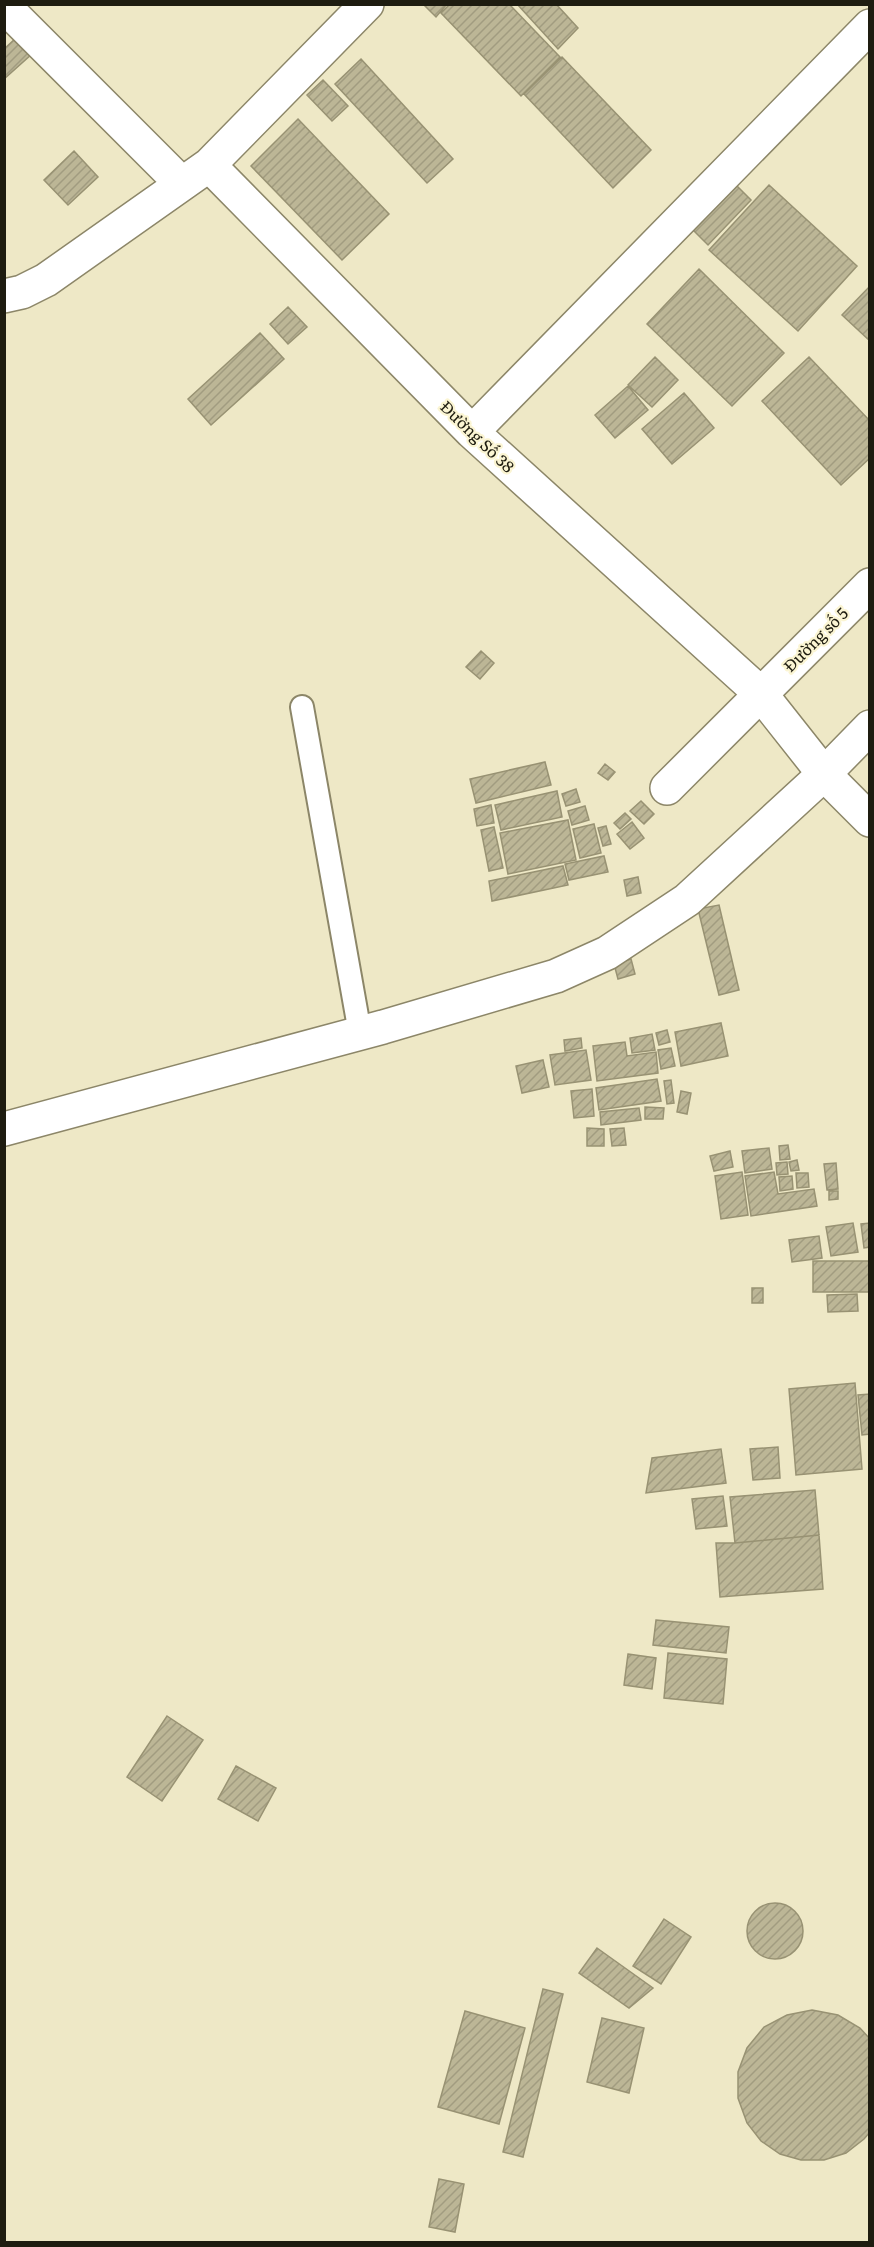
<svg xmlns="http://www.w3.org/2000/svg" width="874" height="2247" viewBox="0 0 874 2247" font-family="Literata,serif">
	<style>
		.building { fill: url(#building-hatch); stroke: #989273; stroke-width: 1.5 }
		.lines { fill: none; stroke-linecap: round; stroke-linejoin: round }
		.lane-casing { stroke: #8c8668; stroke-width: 26 }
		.street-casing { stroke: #8c8668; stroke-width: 36 }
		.secondary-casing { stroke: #8c8668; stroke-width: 36 }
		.lane { stroke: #fff; stroke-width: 22 }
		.street { stroke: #fff; stroke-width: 33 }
		.secondary { stroke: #fff; stroke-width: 33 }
		.labels { text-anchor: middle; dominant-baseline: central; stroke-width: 4.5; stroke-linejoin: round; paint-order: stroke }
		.street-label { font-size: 16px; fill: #1e1c10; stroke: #fbf5d3 }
	</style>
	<defs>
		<pattern id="building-hatch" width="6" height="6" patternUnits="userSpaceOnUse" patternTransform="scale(1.5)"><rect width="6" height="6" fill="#bcb696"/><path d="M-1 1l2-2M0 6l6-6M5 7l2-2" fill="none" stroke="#a19c80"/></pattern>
	</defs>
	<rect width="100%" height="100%" fill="#eee8c6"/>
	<path class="building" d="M423,4H447L436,17Z
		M450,4H509L560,57L521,96L441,13Z
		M517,4H556L578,28L558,49Z
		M17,37L32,54L4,79V49Z
		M562,57L651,150L613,188L524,94Z
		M361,59L453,159L427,183L335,84Z
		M323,80L348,106L332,121L307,95Z
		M298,119L389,214L342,260L251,166Z
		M74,151L98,177L68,205L44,180Z
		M733,182L751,200L708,245L690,227Z
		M769,185L857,266L798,331L709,250Z
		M699,269L784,353L732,406L647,324Z
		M870,286V341L842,315Z
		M288,307L307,327L288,344L270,324Z
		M260,333L284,359L211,425L188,399Z
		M655,357L678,380L652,407L628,385Z
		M809,357L870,421V458L841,485L762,401Z
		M628,386L648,410L615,438L595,415Z
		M684,393L714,428L672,464L642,429Z
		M481,651L494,663L480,679L466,667Z
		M545,762L551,785L476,803L470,779Z
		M605,764L615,772L608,780L598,773Z
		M576,789L580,802L566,806L562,794Z
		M557,791L562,817L501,830L495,805Z
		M641,801L654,814L644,824L630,811Z
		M491,805L494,823L477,826L474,809Z
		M585,806L589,820L572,825L568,811Z
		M625,813L631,819L620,829L614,823Z
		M568,820L576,860L508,874L500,833Z
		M632,822L644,838L630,849L617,834Z
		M594,824L601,853L580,858L573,829Z
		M606,826L611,844L603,846L598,828Z
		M494,827L503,868L489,871L481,830Z
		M604,856L608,872L569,880L565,864Z
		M563,866L568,885L492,901L489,881Z
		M638,877L641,893L627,896L624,880Z
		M719,905L739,990L719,995L698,909Z
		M631,959L635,974L618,979L614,964Z
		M721,1023L728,1056L681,1066L675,1032Z
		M667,1030L670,1042L659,1045L656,1033Z
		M652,1034L655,1050L632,1053L630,1038Z
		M581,1038L582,1048L565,1051L564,1040Z
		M625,1042L627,1056L656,1052L658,1073L597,1081L593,1046Z
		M671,1048L675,1066L661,1069L658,1050Z
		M586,1050L591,1080L555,1085L550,1055Z
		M543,1060L549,1087L522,1093L516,1066Z
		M657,1079L661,1101L599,1110L596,1088Z
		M671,1080L674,1103L667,1104L664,1081Z
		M592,1089L594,1116L574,1118L571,1091Z
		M681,1091L691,1093L687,1114L677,1112Z
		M645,1107L664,1108L663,1119H645Z
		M639,1108L641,1120L601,1125L600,1112Z
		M587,1128L604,1129V1146H587Z
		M624,1128L626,1145L612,1146L610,1129Z
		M788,1145L790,1159L780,1160L779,1146Z
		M769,1148L772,1169L745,1173L742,1151Z
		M730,1151L733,1167L714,1171L710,1156Z
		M797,1160L799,1170L791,1171L789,1162Z
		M787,1162L788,1174L777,1175L776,1163Z
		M836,1163L838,1189L827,1190L824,1164Z
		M742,1172L748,1215L721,1219L715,1176Z
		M774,1172L778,1194L814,1189L817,1206L751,1216L745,1176Z
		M796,1173H808L809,1187L797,1188Z
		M792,1176L793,1189L780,1191L779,1177Z
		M829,1191H838V1199L829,1200Z
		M853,1223L858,1252L831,1256L826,1227Z
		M870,1223V1247L864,1248L861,1224Z
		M819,1236L822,1258L792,1262L789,1240Z
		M813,1261H870V1292H813Z
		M752,1288H763V1303H752Z
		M857,1294L858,1311L828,1312L827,1295Z
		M855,1383L862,1469L796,1475L789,1389Z
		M870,1394V1434L862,1435L858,1395Z
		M778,1447L780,1478L753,1480L750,1449Z
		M721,1449L726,1483L646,1493L652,1458Z
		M815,1490L819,1535L735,1543L730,1497Z
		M723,1496L727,1526L696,1529L692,1499Z
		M819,1535L823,1589L720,1597L716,1543H735Z
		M656,1620L729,1627L726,1653L653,1645Z
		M668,1653L727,1659L723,1704L664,1698Z
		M628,1654L656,1658L652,1689L624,1685Z
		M167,1716L203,1740L162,1801L127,1777Z
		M236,1766L276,1788L258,1821L218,1799Z
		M747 1931a28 28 0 1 1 56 0a28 28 0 1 1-56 0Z
		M664,1919L691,1937L661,1984L633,1966Z
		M597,1948L653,1988L629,2008L579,1973Z
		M543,1989L563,1994L523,2157L503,2152Z
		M812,2010L838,2015L860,2028L870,2039V2132L864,2139L846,2153L824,2160H801L780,2154L761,2141L747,2123L738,2098V2072L747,2048L764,2027L787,2015Z
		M465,2011L525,2028L499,2124L438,2107Z
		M602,2018L644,2028L629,2093L587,2082Z
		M439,2179L464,2184L455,2232L429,2227Z"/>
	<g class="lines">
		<g class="lane-casing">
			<path id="lane" d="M302,707L360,1033"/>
		</g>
		<g class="street-casing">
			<path id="street" d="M4,6L182,184
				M209,165L472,432L760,693
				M4,296L22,292L46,280L209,165L367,4
				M472,432L870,26
				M667,788L870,585
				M4,1129L383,1027L556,976L607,953L687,900L824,774L870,727"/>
		</g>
		<g class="secondary-casing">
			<path id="secondary" d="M760,693L824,774L870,820"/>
		</g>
		<use href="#lane" class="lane"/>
		<use href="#street" class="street"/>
		<use href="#secondary" class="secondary"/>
	</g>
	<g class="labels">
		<g class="street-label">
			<text transform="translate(478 436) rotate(44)">Đường Số 38</text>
			<text transform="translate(815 639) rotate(-45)">Đường số 5</text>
		</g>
	</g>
	<rect width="874" height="2247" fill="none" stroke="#1e1c10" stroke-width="12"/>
</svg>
